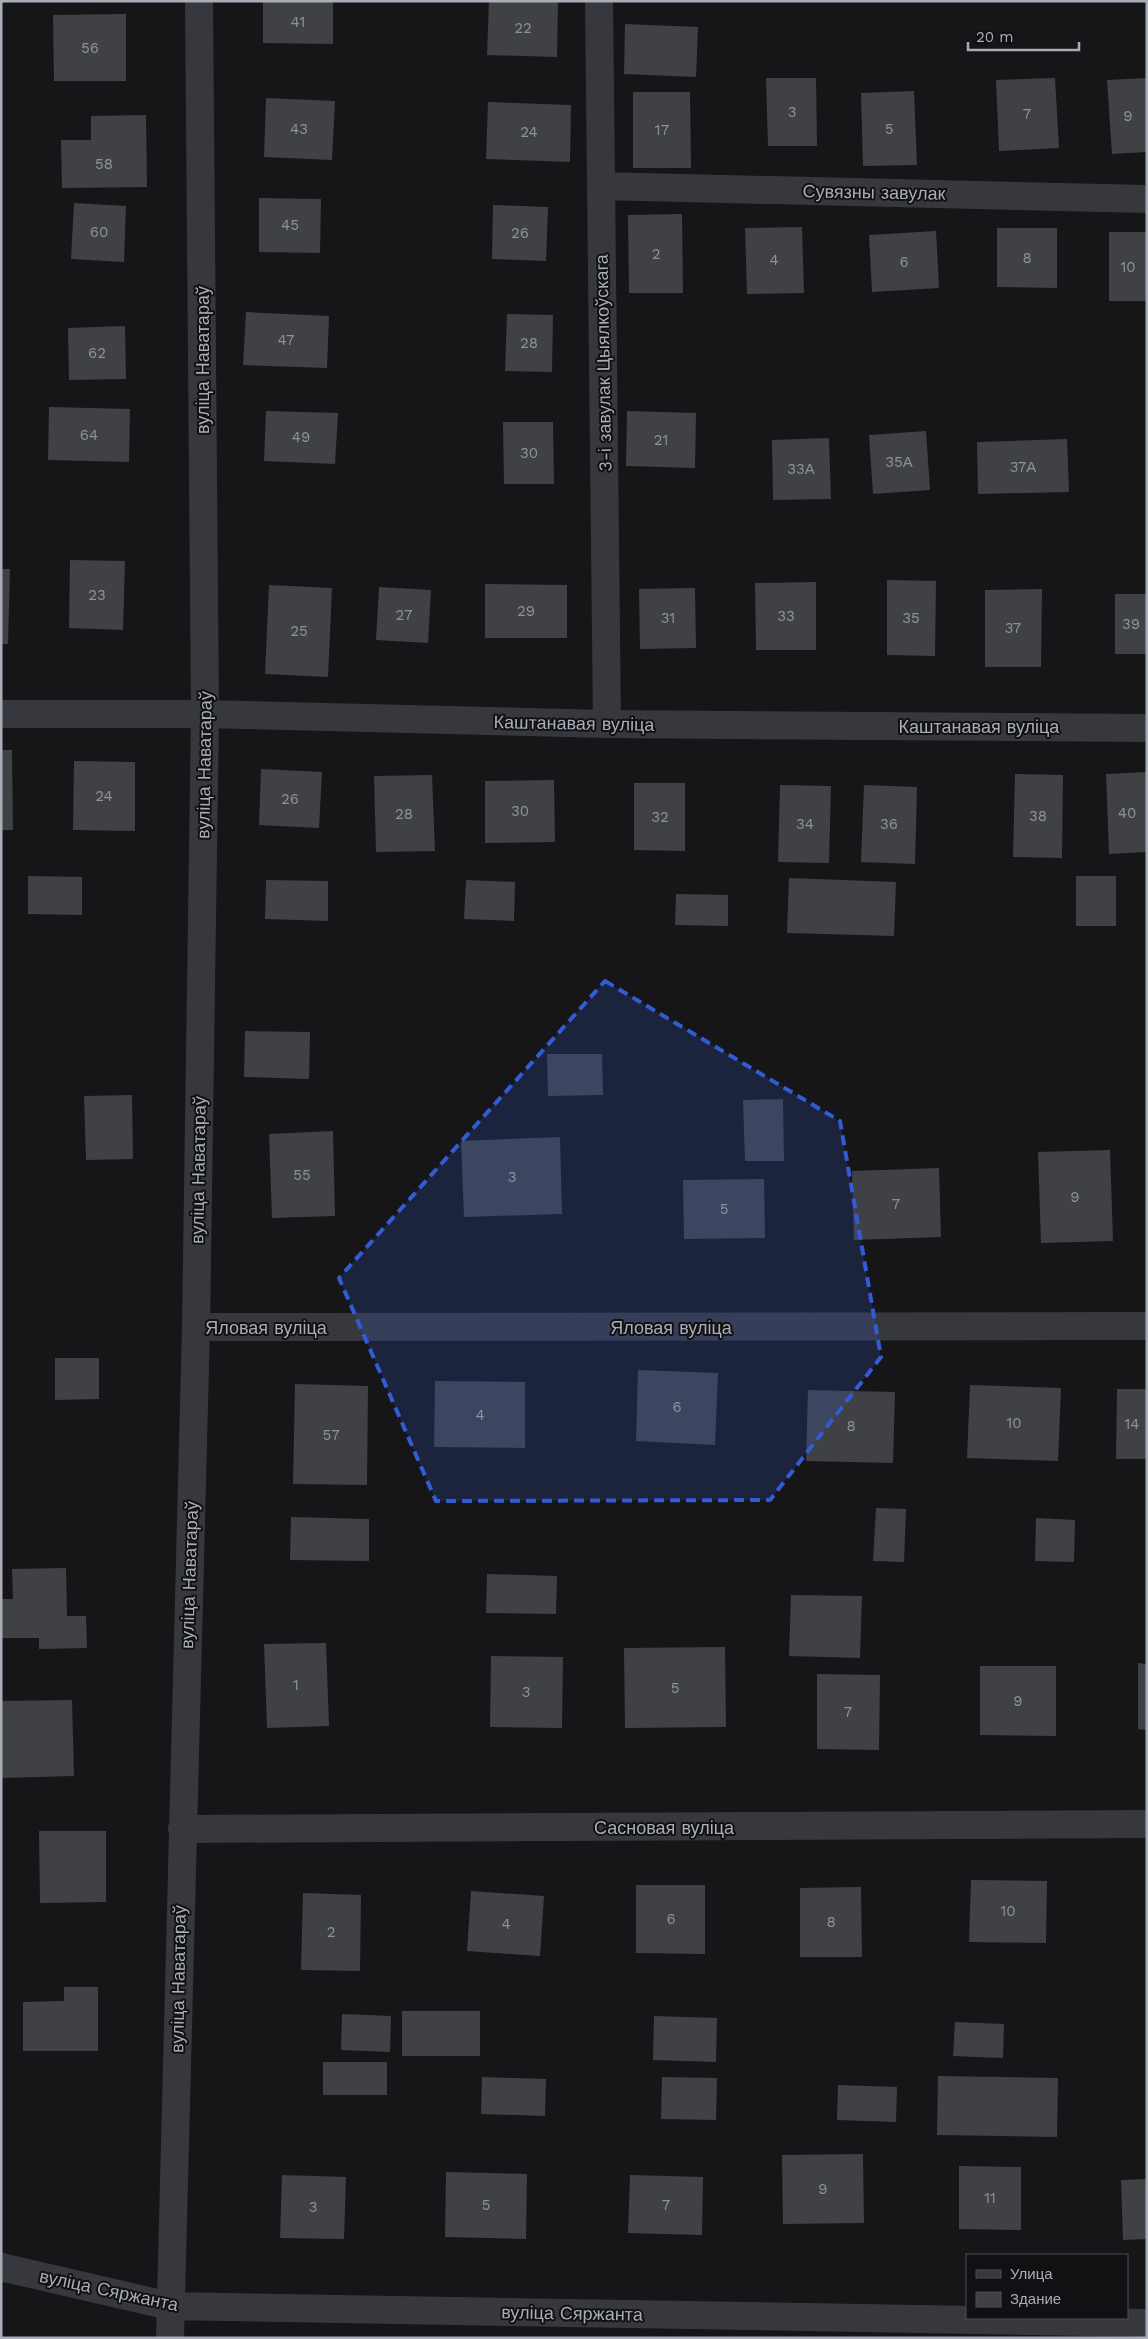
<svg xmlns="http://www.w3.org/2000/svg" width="1148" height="2339" viewBox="0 0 1148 2339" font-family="'Work Sans',sans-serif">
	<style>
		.building { fill: #404145 }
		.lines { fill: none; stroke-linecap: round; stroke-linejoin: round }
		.minor { stroke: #37383d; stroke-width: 28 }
		.marked { fill: #325cd3; fill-opacity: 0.2; stroke: #325cd3; stroke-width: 4; stroke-dasharray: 10 6; stroke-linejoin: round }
		.labels { text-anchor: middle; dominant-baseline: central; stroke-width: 4; stroke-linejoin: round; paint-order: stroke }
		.number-label { font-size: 15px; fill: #8e929b }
		.street-label { font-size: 18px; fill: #a8adb8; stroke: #111113 }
	</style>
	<rect width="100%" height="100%" fill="#161618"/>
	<path class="building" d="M263,1H333V44L263,43Z
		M489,1H558L557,57L487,55Z
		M126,14V81H54L53,15Z
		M625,24L698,27L696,77L624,74Z
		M766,78H816L817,146H768Z
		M1055,78L1059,148L999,151L996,80Z
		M1147,78V152L1112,154L1107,80Z
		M914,91L917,165L863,166L861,93Z
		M633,92H690L691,168H633Z
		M266,98L335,101L332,160L264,157Z
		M488,102L571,105L570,162L486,159Z
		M146,115L147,187L62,188L61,140H91V116Z
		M259,198L321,199L320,253L259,252Z
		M74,203L126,206L124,262L71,259Z
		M493,205L548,207L546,261L492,259Z
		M682,214L683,293H629L628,215Z
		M802,227L804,293L747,294L745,228Z
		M997,228H1057V288L997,287Z
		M936,231L939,288L872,292L869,235Z
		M1109,232H1147V301H1109Z
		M246,312L329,316L327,368L243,365Z
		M507,314L553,315L552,372L505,371Z
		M125,326L126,379L69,380L68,328Z
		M49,407L130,409L129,462L48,460Z
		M266,411L338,413L335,464L264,461Z
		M627,411L696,413L695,468L626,466Z
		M503,422H553L554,484H504Z
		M926,431L930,490L873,494L869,435Z
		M829,438L831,499L773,500L772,440Z
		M1067,439L1069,492L978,494L977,442Z
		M70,560L125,561L123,630L69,628Z
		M1,569H10L8,644H1Z
		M887,580L936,581L935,656L887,655Z
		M816,582V650H756L755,583Z
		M485,584L567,585V638H485Z
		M269,585L332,588L328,677L265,674Z
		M379,587L431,590L428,643L376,640Z
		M695,588L696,648L640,649L639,589Z
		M1042,589L1041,667H985V590Z
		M1115,594H1147V654H1115Z
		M1,750H12L13,830H1Z
		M74,761L135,762V831L73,830Z
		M261,769L322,772L319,828L259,825Z
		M1147,772V852L1109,854L1106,774Z
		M1015,774L1063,775L1062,858L1013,857Z
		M432,775L435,851L376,852L374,776Z
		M554,780L555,842L485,843V781Z
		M634,783H685V851L634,850Z
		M780,785L831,786L829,863L778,862Z
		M864,785L917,787L915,864L861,862Z
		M28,876L82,877V915L28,914Z
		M1076,876H1116V926H1076Z
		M789,878L896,882L894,936L787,933Z
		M266,880L328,881V921L265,919Z
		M466,880L515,882L514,921L464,919Z
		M676,894L728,895V926L675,925Z
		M245,1031L310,1032L309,1079L244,1077Z
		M547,1054H602L603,1095L548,1096Z
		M132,1095L133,1159L86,1160L84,1096Z
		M783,1099L784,1161H745L743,1100Z
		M333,1131L335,1216L272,1218L269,1134Z
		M560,1137L562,1214L464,1217L461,1141Z
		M1110,1150L1113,1241L1041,1243L1038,1152Z
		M939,1168L941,1237L854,1240L852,1171Z
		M764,1179L765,1238L684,1239L683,1180Z
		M55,1358H99V1399L55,1400Z
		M638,1370L718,1373L715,1445L636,1441Z
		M435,1381L525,1382V1448L434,1447Z
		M295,1384L368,1386L367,1485L293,1484Z
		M970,1385L1061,1388L1058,1461L967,1458Z
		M1117,1389H1147V1459H1116Z
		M808,1390L895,1392L893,1463L806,1461Z
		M876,1508L906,1509L904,1562L873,1561Z
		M291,1517L369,1519V1561L290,1560Z
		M1036,1518L1075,1520L1074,1562L1035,1561Z
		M66,1568L67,1616H86L87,1648L39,1649V1638H2L1,1599H13L12,1569Z
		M487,1574L557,1576L556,1614L486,1613Z
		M791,1595L862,1596L860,1658L789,1656Z
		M326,1643L329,1726L267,1728L264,1644Z
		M725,1647L726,1727L625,1728L624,1648Z
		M491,1656L563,1657L562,1728L490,1727Z
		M1138,1663L1147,1664V1730L1138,1729Z
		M980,1666H1056V1736L980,1735Z
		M817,1674L880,1675L879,1750L817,1749Z
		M72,1700L74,1776L1,1778V1701Z
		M39,1831H106V1902L40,1903Z
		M971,1880L1047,1881L1046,1943L969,1942Z
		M636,1885H705V1954L636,1953Z
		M861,1887L862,1957H800V1888Z
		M471,1891L544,1896L540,1956L467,1951Z
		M303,1893L361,1895L360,1971L301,1970Z
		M64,1987H98V2051H23V2002L64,2001Z
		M402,2011H480V2056H402Z
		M342,2014L391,2016L390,2052L341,2050Z
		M654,2016L717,2018L716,2062L653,2060Z
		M955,2022L1004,2024L1003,2058L953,2056Z
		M323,2062H387V2095H323Z
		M938,2076L1058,2078L1057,2137L937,2135Z
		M482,2077L546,2079L545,2116L481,2114Z
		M662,2077L717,2078L716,2120L661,2119Z
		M838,2085L897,2087L896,2122L837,2120Z
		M863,2154L864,2223L783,2224L782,2155Z
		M959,2166L1021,2167V2230L959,2229Z
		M446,2172L527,2174L526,2239L445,2237Z
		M282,2175L346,2177L344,2239L280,2238Z
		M630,2175L703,2177L702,2235L628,2233Z
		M1147,2179V2239L1123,2240L1121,2180Z"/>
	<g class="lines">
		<path class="minor" d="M599,1L607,724
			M601,186L1147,199
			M1,714H205L607,724L1147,728
			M196,1327L1147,1326
			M182,1829L1147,1824
			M1,2267L170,2306L1147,2323
			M170,2338L196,1327L205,714L199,1"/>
	</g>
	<path class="marked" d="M605,981L840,1121L881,1357L770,1500L436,1501L339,1278Z"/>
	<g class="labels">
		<g class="number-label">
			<text x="298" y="22">41</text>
			<text x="523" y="28">22</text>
			<text x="90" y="48">56</text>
			<text x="792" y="112">3</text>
			<text x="1027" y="114">7</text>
			<text x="1128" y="116">9</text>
			<text x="299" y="129">43</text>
			<text x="889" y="129">5</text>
			<text x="662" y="130">17</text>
			<text x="529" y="132">24</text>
			<text x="104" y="164">58</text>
			<text x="290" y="225">45</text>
			<text x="99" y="232">60</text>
			<text x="520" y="233">26</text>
			<text x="656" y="254">2</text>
			<text x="1027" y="258">8</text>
			<text x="774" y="260">4</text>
			<text x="904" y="262">6</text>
			<text x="1128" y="267">10</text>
			<text x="286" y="340">47</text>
			<text x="529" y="343">28</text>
			<text x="97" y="353">62</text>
			<text x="89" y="435">64</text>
			<text x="301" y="437">49</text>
			<text x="661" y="440">21</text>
			<text x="529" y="453">30</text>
			<text x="899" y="462">35А</text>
			<text x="1023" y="467">37А</text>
			<text x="801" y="469">33А</text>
			<text x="97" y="595">23</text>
			<text x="526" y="611">29</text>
			<text x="404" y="615">27</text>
			<text x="786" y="616">33</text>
			<text x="668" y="618">31</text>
			<text x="911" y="618">35</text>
			<text x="1131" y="624">39</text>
			<text x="1013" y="628">37</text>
			<text x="299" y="631">25</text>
			<text x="104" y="796">24</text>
			<text x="290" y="799">26</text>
			<text x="520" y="811">30</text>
			<text x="1127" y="813">40</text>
			<text x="404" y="814">28</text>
			<text x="1038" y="816">38</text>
			<text x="660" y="817">32</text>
			<text x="805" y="824">34</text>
			<text x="889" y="824">36</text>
			<text x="302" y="1175">55</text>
			<text x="512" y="1177">3</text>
			<text x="1075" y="1197">9</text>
			<text x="896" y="1204">7</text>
			<text x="724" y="1209">5</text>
			<text x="677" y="1407">6</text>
			<text x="480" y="1415">4</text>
			<text x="1014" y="1423">10</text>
			<text x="1132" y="1424">14</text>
			<text x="851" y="1426">8</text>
			<text x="331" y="1435">57</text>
			<text x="296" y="1685">1</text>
			<text x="675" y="1688">5</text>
			<text x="526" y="1692">3</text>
			<text x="1018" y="1701">9</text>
			<text x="848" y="1712">7</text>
			<text x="1008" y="1911">10</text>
			<text x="671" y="1919">6</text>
			<text x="831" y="1922">8</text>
			<text x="506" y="1924">4</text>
			<text x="331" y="1932">2</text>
			<text x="823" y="2189">9</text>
			<text x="990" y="2198">11</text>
			<text x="486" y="2205">5</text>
			<text x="666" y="2205">7</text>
			<text x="313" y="2207">3</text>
		</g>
		<g class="street-label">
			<text transform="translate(874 192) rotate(1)">Сувязны завулак</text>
			<text transform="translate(202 360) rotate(-90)">вуліца Наватараў</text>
			<text transform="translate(603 363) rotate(-91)">3-і завулак Цыялкоўскага</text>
			<text transform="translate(574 723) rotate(1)">Каштанавая вуліца</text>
			<text x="979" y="726">Каштанавая вуліца</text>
			<text transform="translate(204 765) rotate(-89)">вуліца Наватараў</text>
			<text transform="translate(198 1170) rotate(-89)">вуліца Наватараў</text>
			<text x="266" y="1327">Яловая вуліца</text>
			<text x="671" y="1327">Яловая вуліца</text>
			<text transform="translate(189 1575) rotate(-88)">вуліца Наватараў</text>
			<text x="664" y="1827">Сасновая вуліца</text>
			<text transform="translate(178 1979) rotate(-89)">вуліца Наватараў</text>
			<text transform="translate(109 2290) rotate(12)">вуліца Сяржанта</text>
			<text transform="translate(572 2313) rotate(1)">вуліца Сяржанта</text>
		</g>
	</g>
	<rect width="1148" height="2339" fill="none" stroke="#a8adb8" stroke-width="5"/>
	<rect x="966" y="2254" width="162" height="65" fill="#111113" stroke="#4d4f55"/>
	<rect x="976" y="2270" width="25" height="8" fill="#37383d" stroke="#4d4f55"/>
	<text x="1010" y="2279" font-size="15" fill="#a8adb8">Улица</text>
	<rect x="976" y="2292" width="25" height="15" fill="#404145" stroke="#4d4f55"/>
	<text x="1010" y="2304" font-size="15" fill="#a8adb8">Здание</text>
	<path d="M968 42v8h111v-8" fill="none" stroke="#a8adb8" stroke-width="2.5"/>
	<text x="976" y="42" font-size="15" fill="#a8adb8" stroke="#111113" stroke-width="4" paint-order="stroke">20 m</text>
</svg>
